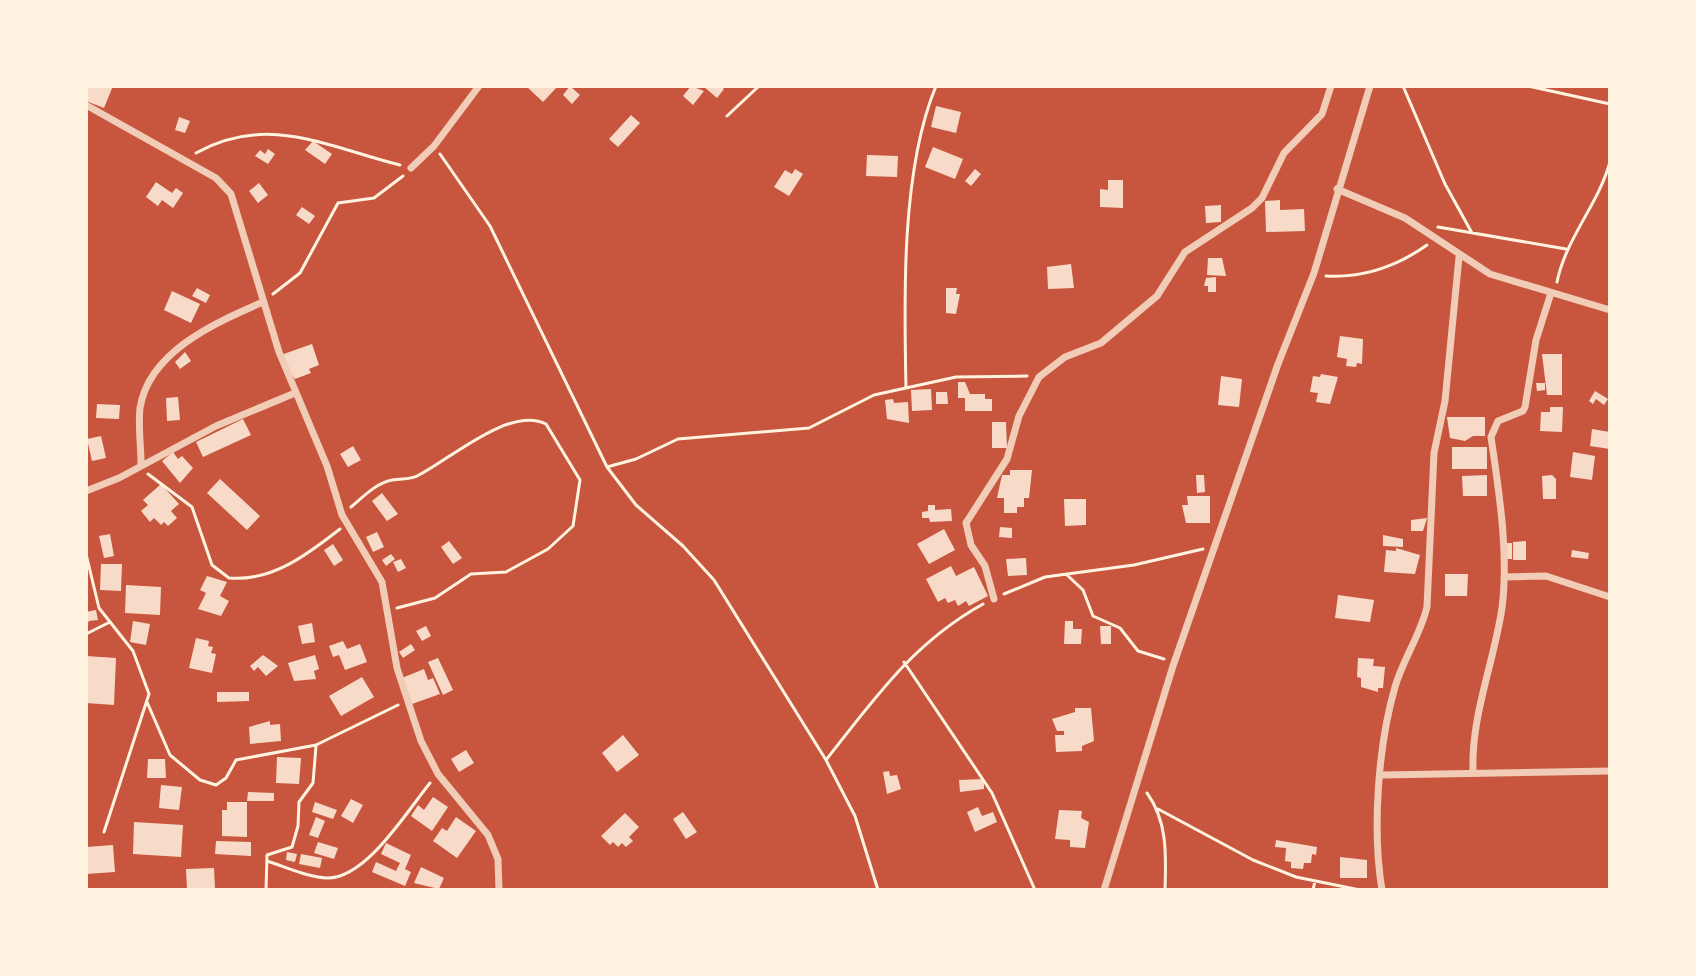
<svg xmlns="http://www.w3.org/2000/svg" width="1696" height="976" viewBox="0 0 1696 976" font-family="Ubuntu,sans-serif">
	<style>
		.building { fill: #f7dbc8 }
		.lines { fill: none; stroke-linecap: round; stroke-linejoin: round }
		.path { stroke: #fff3e0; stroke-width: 3 }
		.minor { stroke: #f1ccb7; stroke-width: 7 }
	</style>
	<rect width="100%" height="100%" fill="#c8553d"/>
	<path class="building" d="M86,86H113L104,108L86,101Z
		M526,86H558L543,102Z
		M570,86L580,95L572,104L563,95Z
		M691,86L704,91L693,105L683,96Z
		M703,86H721L724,89L717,98Z
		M936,106L961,112L956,133L931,127Z
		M631,115L640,123L618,147L609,139Z
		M179,117L190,121L185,133L175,130Z
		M313,141L332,154L325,164L305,150Z
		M933,147L963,159L955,179L925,167Z
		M268,149L275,154L268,164L255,156L260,150L265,154Z
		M867,155L898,156L897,177L866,176Z
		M795,169L803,174L789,196L774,187L785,170L792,174Z
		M975,169L981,174L971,186L965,181Z
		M1108,180H1123V208L1100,207V189L1108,190Z
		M156,182L172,193L176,188L183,193L173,208L162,200L158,206L146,197Z
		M259,183L268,195L258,203L249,191Z
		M1280,200V210L1304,209L1305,231L1266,232L1265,201Z
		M1221,205V222L1206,223L1205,206Z
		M302,207L315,216L309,224L296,215Z
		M1208,258H1222L1226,276L1207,275Z
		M1071,264L1074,288L1048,289L1047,267Z
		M1216,277V292H1208V286H1204L1206,278Z
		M197,288L210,295L206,303L192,296Z
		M946,288H957L956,294H960L956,314L946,313Z
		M172,291L200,304L191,323L164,310Z
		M1340,336L1363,339L1362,364L1357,363L1356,367L1346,366L1347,359L1337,357Z
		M312,344L319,365L309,369L311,373L295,379L289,371L284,372L278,356Z
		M185,352L191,361L180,369L175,362Z
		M1542,354H1562V395H1547Z
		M1321,374L1338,377L1330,404L1316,402L1318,393L1310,392L1313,376L1320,377Z
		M1221,376L1242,379L1239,407L1218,405Z
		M958,382H965L970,394H985V399H992V411H965V398H958Z
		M1536,383H1545V390L1537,391Z
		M931,389L932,410L912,411L911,390Z
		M1595,391L1608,399L1604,405L1596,399L1593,404L1589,401Z
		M936,392H947L948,404H936Z
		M178,397L180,420L167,421L166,398Z
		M893,399L894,403L908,402L909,423L887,419L885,400Z
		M97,404L120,405L119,419L96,418Z
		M1550,407H1563L1562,432L1540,431L1541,412H1550Z
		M1447,417H1485V436H1473L1465,441L1450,438Z
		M243,419L251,435L203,457L196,442Z
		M992,422H1006L1007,448H992Z
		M1592,429L1610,432V449L1590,446Z
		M101,436L106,458L92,461L87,439Z
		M353,446L361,460L348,467L340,454Z
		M1452,447H1487V469H1452Z
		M173,452L178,459L182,456L193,468L180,483L162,461Z
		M1573,452L1595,456L1592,480L1570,477Z
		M1010,470H1032L1029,498H1024V507H1017V513H1004V498H997L1002,475H1010Z
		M1196,475H1204L1205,492L1197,493Z
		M1487,475V496H1463L1462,476Z
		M1552,475L1556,479V499H1543L1542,476Z
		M220,479L260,516L247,530L207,493Z
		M161,484L179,504L171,511L177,518L168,526L164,522L161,525L154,518L150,522L141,511L148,505L143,500Z
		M382,493L398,514L387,521L372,501Z
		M1187,496H1210V523H1186L1182,505H1188Z
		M1064,499H1086V525L1065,526Z
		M928,505H935V510L951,509L952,521L930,522L929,518H922V512L928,511Z
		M1427,518L1423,531H1411V520Z
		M1000,527L1012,528V538L999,537Z
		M944,529L955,550L929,564L917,544Z
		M377,532L384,547L373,552L366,537Z
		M110,534L114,556L104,558L99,536Z
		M1383,535L1403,539V547L1383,546Z
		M449,541L462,558L453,564L441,547Z
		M1526,541V560H1513V542Z
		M1505,543H1512V559H1504Z
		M333,544L343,560L334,566L324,550Z
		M1396,548L1420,555L1415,574L1384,572L1386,550L1396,551Z
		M1572,550L1589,553L1588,559L1571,557Z
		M391,554L395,559L386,566L382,560Z
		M1026,558L1027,575L1008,576L1006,559Z
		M401,559L406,568L398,572L393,562Z
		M101,564H122L121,591L100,590Z
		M951,566L956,576L974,567L988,596L969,606L966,601L958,606L955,600L948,603L945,598L938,602L926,579Z
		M1445,574H1468L1467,596H1445Z
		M207,576L227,582L220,596L229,601L221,616L198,609L206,593L200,590Z
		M126,585L161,587L160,615L125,613Z
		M1338,595L1374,600L1370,622L1335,618Z
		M96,610L98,620L89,621L86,626V612Z
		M133,621L150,624L146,645L130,642Z
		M1065,621H1073V629H1082L1081,644H1064Z
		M312,623L315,642L302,644L298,626Z
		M426,626L431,636L422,641L416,631Z
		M1100,626H1111V644H1101Z
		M196,638L209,641L208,646L213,647L211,653L216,654L212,673L189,668Z
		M343,641L347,649L360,644L367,662L345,670L339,655L333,657L329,646Z
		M411,644L415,650L403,658L399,652Z
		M263,655L278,666L266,676L258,667L254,671L250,666Z
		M315,655L319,669L314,671L316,679L294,681L288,663Z
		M86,656L116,658L114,705L86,703Z
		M438,658L453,690L443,695L428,662Z
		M1358,658L1374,659L1373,666L1385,667L1383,688H1378V692L1361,687V678L1357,677Z
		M424,669L428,680L433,678L440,694L412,704L402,678Z
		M362,677L374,697L341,716L329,696Z
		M217,692H249V701L217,702Z
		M1075,708H1091L1094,741L1082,746V751L1056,752L1055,735H1064V731H1057L1052,719L1075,712Z
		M270,721V725L280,724L281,741L250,744L249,727Z
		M623,735L639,755L617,772L602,753Z
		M466,750L474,763L459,772L451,759Z
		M277,757L301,758L299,784L276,783Z
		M148,759H165L166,778H147Z
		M889,771L890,776L897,775L901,789L887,794L883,772Z
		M984,779V789L960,792L959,780Z
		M161,785L182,787L179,810L159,808Z
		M248,792L274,793V801H247Z
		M433,797L448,807L432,831L411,816L418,805L424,810Z
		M351,799L363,805L353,823L341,816Z
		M227,802H247V837L222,836V810H227Z
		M315,802L337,810L333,819L312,812Z
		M978,807L982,816L993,812L997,822L975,832L967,812Z
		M1059,810L1082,811L1081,818L1089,822L1085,848L1070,847V840L1055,839Z
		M683,812L697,832L686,839L673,819Z
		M625,813L639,827L629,837L633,841L626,847L622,843L618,847L613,842L610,845L601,836Z
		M316,817L325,821L318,838L309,835Z
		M456,817L476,831L457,858L433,841L442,828L447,831Z
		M134,822L183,825L181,857L133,854Z
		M1276,840L1317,847L1316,855L1312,854L1311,863H1304L1303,869L1291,868V862L1285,861L1286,848L1275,847Z
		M216,841L251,842V856L215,854Z
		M318,842L338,848L334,859L314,853Z
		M386,843L411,855L405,869L411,872L405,886L372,872L376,862L396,871L400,863L381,854Z
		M113,845L115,872L86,874V847Z
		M287,852L297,854L295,862L286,860Z
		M301,854L322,858L320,868L299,864Z
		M1340,857L1367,860V878H1340Z
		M421,867L444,878L439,889L414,883Z
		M214,868L215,888L187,889L186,869Z"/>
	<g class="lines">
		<path class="path" d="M1403,86L1445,184L1472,233
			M1528,86L1610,104
			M727,116L759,86
			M196,153C267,113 328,147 400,165
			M440,154L490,226L607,467L636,505L683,546L714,580L826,760L855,816L878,890
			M1438,227L1566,249
			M1326,276C1363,278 1396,267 1427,245
			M1557,282C1566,238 1598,205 1610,162
			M273,294L300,273L338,203L374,198L403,176
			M906,388C904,298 901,170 936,86
			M607,467L636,459L678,439L809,428L874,395L956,377L1027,376
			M148,474L192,507L212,565L229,578C272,582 308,554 340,529
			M351,507C363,497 376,483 392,480C401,478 409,480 417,476C448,461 510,405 546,424L580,480L573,526L548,549L506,572L471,574L435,598L397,608
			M86,554L99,608L133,651L149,694L104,832
			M1066,574L1083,590L1093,616L1120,628L1138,651L1164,659
			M1004,594L1045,577L1134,565L1203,549
			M86,634L110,622
			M904,662L992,793L1035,890
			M147,702L170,755L200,780L216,785L226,778L236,760L316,745L398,705
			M826,760C875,698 913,643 983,604
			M1147,793C1168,822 1166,856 1165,890
			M1158,809L1253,860L1296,877L1360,890
			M267,861C286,867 307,877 327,878C366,879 407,811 430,783
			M266,890L267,855L292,847L298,826L299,802L313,783L316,746
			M1313,890L1315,881"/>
		<path class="minor" d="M86,105L216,178L231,194L279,352L327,466L342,515L382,582L397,668L421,741L438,774L488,835L498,859L499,890
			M411,168L434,146L479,86
			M1337,189L1405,218L1490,274L1610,310
			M141,464C141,446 138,425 140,408C149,351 217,322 263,302
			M86,491L119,478L216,426L295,393
			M1504,577L1546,576L1610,597
			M994,599L985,566L971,545L966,523L1007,459L1019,416L1039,377L1065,357L1101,343L1157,296L1185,252L1252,208L1262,198L1284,153L1322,114L1331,86
			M1473,771C1471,716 1494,662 1502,608C1509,553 1499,492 1491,437L1498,421L1523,411L1525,407L1536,340L1551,293
			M1382,775L1610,771
			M1104,890L1173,666L1278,364L1314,273L1370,86
			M1382,890C1372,830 1378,746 1395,687C1403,659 1420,636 1427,607L1434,453L1445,401L1459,257"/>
	</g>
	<rect width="1696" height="976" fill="none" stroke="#fff3e0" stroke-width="176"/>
</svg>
